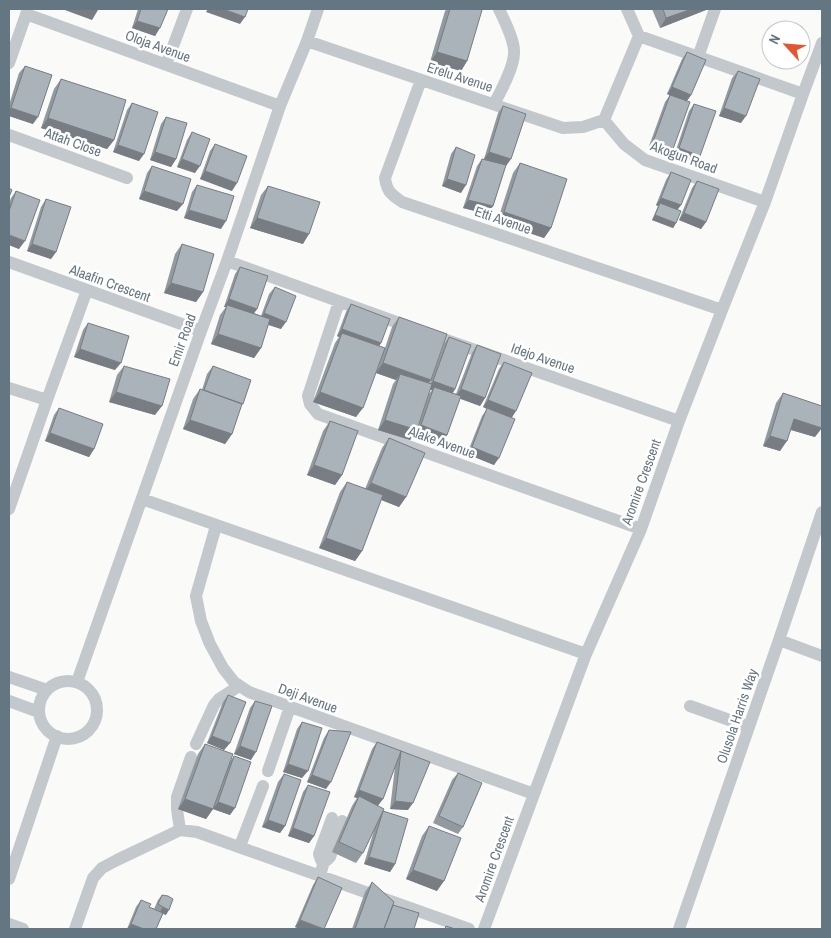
<svg xmlns="http://www.w3.org/2000/svg" width="831" height="938" viewBox="0 0 831 938" font-family="'Archivo Narrow',sans-serif">
	<style>
		.lines { fill: none; stroke-linecap: round; stroke-linejoin: round }
		.minor { stroke: #c3c8cc; stroke-width: 12 }
		.wall { fill: #929a9f; fill-rule: evenodd }
		.shaded-wall { fill: #777d82 }
		.building { fill: #aab3b9; stroke: #777d82 }
		.labels { text-anchor: middle; dominant-baseline: central; stroke-width: 5; stroke-linejoin: round; paint-order: stroke }
		.street-label { font-size: 14px; fill: #657683; stroke: #fff }
	</style>
	<rect width="100%" height="100%" fill="#fafaf8"/>
	<g class="lines">
		<path class="minor" d="M26,14L280,106
			M639,36L803,94
			M307,41L563,128L583,127L604,120
			M698,57L715,9
			M9,63L28,9
			M166,65L187,9
			M421,80L385,178C387,192 391,194 402,202L722,310
			M494,104C501,91 514,67 514,53C515,41 504,20 499,9
			M604,120L624,144L645,160L765,202
			M604,120L639,36L627,9
			M9,135L127,178
			M227,261L410,327
			M9,262L201,331
			M339,302L308,396L310,404L318,414L641,529
			M429,334L679,421
			M9,388L47,400
			M142,499L586,654
			M9,509L47,400L87,290
			M216,526L196,596L201,621L210,644L223,668L234,682L249,692L534,794
			M779,640L822,656
			M9,677L47,690
			M39 710a29 29 0 1 1 58 0a29 29 0 1 1-58 0Z
			M77,682L201,331L227,261L280,106L307,41L318,9
			M9,701L39,712
			M690,706L749,727
			M196,744L214,705L219,699L239,686
			M268,771L290,707
			M180,830L177,809V797L191,757
			M240,846L263,786
			M324,861L321,860L319,854L332,818
			M320,876L324,861L327,860L330,857L342,821
			M9,879L57,736
			M9,924L23,929
			M75,929L93,878L102,868L117,860L180,830L197,832L469,929
			M484,929L586,654L641,529L679,421L722,310L765,202L803,94L822,43
			M679,929L779,640L822,512"/>
	</g>
	<path class="wall" d="M138,9H168L155,36L132,28Z
		M447,9H479L467,61L461,71L430,62L445,11Z
		M652,9H708L706,10L660,28Z
		M687,52L691,95L687,101L673,149L667,156L648,149L665,102L670,95L667,94L682,59Z
		M25,66L33,124L9,116V105L19,73Z
		M738,71L741,123L719,116L732,78Z
		M61,79L114,140L107,149L41,128L54,89Z
		M132,103L139,161L113,152L127,110Z
		M694,104L695,163L674,156L689,111Z
		M503,106L506,165L493,206L487,214L463,208L477,166L482,159H484L498,113Z
		M166,117L176,159L171,167L150,160L161,124Z
		M192,132L195,173L177,167L187,140Z
		M215,144L232,191L200,179L210,151Z
		M456,147L461,193L442,186L451,154Z
		M520,163L551,228L544,238L497,222L513,173Z
		M152,166L177,211L139,199L147,173Z
		M671,172L681,205L677,210L676,223L673,228L652,220L658,206L656,205L666,180Z
		M697,181L706,222L701,229L679,220L692,188Z
		M197,185L221,229L184,218L192,192Z
		M268,186L303,244L250,228L261,195Z
		M16,191L19,249L9,245V204L11,198Z
		M46,199L56,252L51,259L27,251L41,207Z
		M182,244L203,292L196,302L164,293L175,254Z
		M240,267L257,309L254,313L261,316L269,294L275,287L281,329L268,325L261,348L254,358L211,344L220,315L226,307H224L235,274Z
		M351,304L381,343L379,346L385,348L392,327L399,317L431,380L429,383H430L444,344L449,337L455,389L453,393L456,394L472,353L477,345L485,398L480,406L460,398L447,435L442,442L415,433L416,431L410,440L378,430L393,384L396,380L376,373L384,351L356,417L313,402L335,343L339,337L337,336L346,312ZM430,389L432,390L429,394L420,421Z
		M88,323L115,370L74,357L83,330Z
		M504,362L511,418L494,465L467,454L482,416L487,409L483,407L499,369Z
		M124,366L155,415L109,402L117,375Z
		M213,366L243,404L241,406L232,434L225,444L183,429L193,399L200,389L202,390L207,374Z
		M783,393L815,437L791,430L780,451L763,446L776,403Z
		M59,408L94,449L89,457L45,441L54,415Z
		M330,421L342,475L335,485L307,475L323,431Z
		M389,438L406,497L399,507L381,500L362,551L355,561L319,548L340,492L347,482L365,489L382,448Z
		M228,695L230,743L224,750L207,743L223,702Z
		M255,701L251,760L234,754L250,708Z
		M302,722V778L283,772L297,729Z
		M329,730L326,789L307,782L324,738Z
		M377,742L401,751L408,810L390,809L395,767L383,799L378,806L383,811L395,864L390,872L364,864L374,830L363,853L356,863L332,852L352,806L357,798L354,797L372,749Z
		M205,744L230,762L234,756L230,815L213,809L206,819L178,809L198,754Z
		M458,773L463,827L458,834L433,823L452,780Z
		M284,774L285,826L280,833L262,827L278,782Z
		M308,785L314,836L309,843L288,836L303,792Z
		M429,826L437,891L406,879L422,836Z
		M318,877L324,929H300L295,927L313,885Z
		M372,882L393,905L414,929H352L365,892Z
		M162,895L166,915L163,914L156,929H127L136,907L141,900L149,907L157,910L154,909L158,900Z"/>
	<path class="shaded-wall" d="M62,9H96L98,10L92,20Z
		M208,9H223L245,17L240,24L206,12Z
		M692,9H708L706,10L660,28L666,18Z
		M137,21L160,28L155,36L132,28Z
		M437,52L467,61L461,71L430,62Z
		M672,87L691,95L686,102L667,94Z
		M11,108L38,117L33,124L9,116V110Z
		M724,108L746,116L741,123L719,116Z
		M48,118L114,140L107,149L41,128Z
		M653,142L673,149L667,156L648,149Z
		M118,145L144,154L139,161L113,152Z
		M679,148L700,156L695,163L674,156Z
		M155,152L176,159L171,167L150,160Z
		M489,152L511,159L506,166L484,159Z
		M182,159L200,166L195,173L177,167Z
		M205,171L237,183L232,191L200,179Z
		M447,179L466,185L461,193L442,186Z
		M144,191L183,204L177,211L139,199Z
		M661,198L681,205L675,213L660,203L658,206L656,205Z
		M468,200L493,206L487,214L463,208Z
		M189,210L226,221L221,229L184,218Z
		M504,212L551,228L544,238L497,222Z
		M684,213L706,222L701,229L679,220Z
		M655,215L676,223L673,228L652,220Z
		M257,218L309,234L303,244L250,228Z
		M9,235L25,241L19,249L9,245Z
		M32,244L56,252L51,259L27,251Z
		M171,283L203,292L196,302L164,293Z
		M229,299L257,309L252,316L227,305L226,307H224Z
		M264,313L286,322L281,329L259,321Z
		M342,329L381,343L376,351L342,333L339,337L337,336Z
		M218,334L261,348L254,358L211,344Z
		M80,349L121,363L115,370L74,357Z
		M383,363L431,380L424,390L400,374L396,380L376,373Z
		M433,381L455,389L450,397L434,387L432,390L428,389Z
		M461,389L485,398L480,406L455,397Z
		M116,392L162,406L155,415L109,402Z
		M320,392L363,408L356,417L313,402Z
		M488,400L516,411L511,419L483,407Z
		M794,419L822,428L815,437L788,429Z
		M190,420L232,434L225,444L183,429Z
		M385,420L417,430L410,440L378,430Z
		M421,425L447,435L442,442L415,433Z
		M50,433L94,449L89,457L45,441Z
		M770,436L787,441L780,451L763,446Z
		M472,447L499,458L494,465L467,454Z
		M314,465L342,475L335,485L307,475Z
		M371,483L406,497L399,507L364,493Z
		M326,538L362,551L355,561L319,548Z
		M212,736L230,743L224,750L207,743Z
		M240,746L256,752L251,760L234,754Z
		M288,764L308,771L302,778L283,772Z
		M312,775L331,782L326,789L307,782Z
		M359,790L383,799L377,806L359,796L357,798L354,797Z
		M185,799L213,809L206,819L178,809Z
		M395,801L413,803L408,810L390,809Z
		M218,802L235,808L230,815L213,809Z
		M268,820L285,826L280,833L262,827Z
		M293,828L314,836L309,843L288,836Z
		M369,857L395,864L390,872L364,864Z
		M413,870L444,881L437,891L406,879Z
		M163,907L169,910L166,915L160,912Z
		M300,920L323,929H300L295,927Z
		M131,924L144,929H127Z"/>
	<path class="building" d="M141,9H168L160,28L137,21Z
		M223,9H248L245,17Z
		M450,9H479L482,10L467,61L437,52Z
		M663,9H692L666,18Z
		M687,52L706,60L691,95L672,87Z
		M25,66L52,75L38,117L11,108Z
		M738,71L760,79L746,116L724,108Z
		M61,79L126,100L114,140L48,118Z
		M670,95L690,102L673,149L653,142Z
		M132,103L158,112L144,154L118,145Z
		M694,104L716,111L700,156L679,148Z
		M503,106L526,114L511,159L489,152Z
		M166,117L187,123L176,159L155,152Z
		M192,132L210,139L200,166L182,159Z
		M215,144L247,156L237,183L205,171Z
		M456,147L475,155L466,185L447,179Z
		M482,159L506,165L493,206L468,200Z
		M520,163L567,179L551,228L504,212Z
		M152,166L191,179L183,204L144,191Z
		M671,172L691,180L681,205L661,198Z
		M697,181L719,189L706,222L684,213Z
		M197,185L234,196L226,221L189,210Z
		M268,186L320,202L309,234L257,218Z
		M9,188L12,190L9,197Z
		M16,191L40,200L25,241L9,235V211Z
		M46,199L71,207L56,252L32,244Z
		M660,203L681,211L676,223L655,215Z
		M182,244L214,254L203,292L171,283Z
		M240,267L268,276L257,309L229,299Z
		M275,287L296,296L286,322L264,313Z
		M351,304L390,319L381,343L342,329Z
		M227,305L270,319L261,348L218,334Z
		M399,317L447,334L431,380L383,363Z
		M88,323L129,336L121,363L80,349Z
		M342,333L385,348L363,408L320,392Z
		M449,337L471,345L455,389L433,381Z
		M477,345L501,354L485,398L461,389Z
		M504,362L532,373L516,411L488,400Z
		M124,366L170,379L162,406L116,392Z
		M213,366L251,380L243,404L204,390Z
		M400,374L432,384L417,430L385,420Z
		M434,387L461,396L447,435L421,425Z
		M200,389L242,404L232,434L190,420Z
		M783,393L822,406V428L794,419L787,441L770,436Z
		M59,408L103,424L94,449L50,433Z
		M487,408L515,419L499,458L472,447Z
		M330,421L358,431L342,475L314,465Z
		M389,438L425,453L406,497L371,483Z
		M347,482L383,495L362,551L326,538Z
		M228,695L246,702L230,743L212,736Z
		M255,701L272,706L256,752L240,746Z
		M302,722L322,728L308,771L288,764Z
		M329,730L351,732L331,782L312,775Z
		M377,742L401,751L430,762L413,803L395,801L401,751L383,799L359,790Z
		M205,744L233,754L213,809L185,799Z
		M234,756L251,762L235,808L218,802Z
		M458,773L482,783L463,827L439,816Z
		M284,774L301,780L285,826L268,820Z
		M308,785L330,792L314,836L293,828Z
		M359,796L384,809L363,853L339,842Z
		M383,811L408,819L395,864L369,857Z
		M429,826L461,838L444,881L413,870Z
		M318,877L342,888L324,929L300,920Z
		M372,882L394,902L384,929H355Z
		M162,895L168,896L173,899L169,910L163,907L158,904Z
		M141,900L151,904L149,907L163,913L156,929L154,928V929H144L131,924Z
		M393,905L419,913L414,929H384Z
		M446,926L455,929H445Z"/>
	<g class="labels">
		<g class="street-label">
			<text transform="translate(158 46) rotate(20)">Oloja Avenue</text>
			<text transform="translate(460 77) rotate(18)">Erelu Avenue</text>
			<text transform="translate(73 142) rotate(20)">Attah Close</text>
			<text transform="translate(684 157) rotate(20)">Akogun Road</text>
			<text transform="translate(503 220) rotate(19)">Etti Avenue</text>
			<text transform="translate(110 283) rotate(20)">Alaafin Crescent</text>
			<text transform="translate(182 340) rotate(-70)">Emir Road</text>
			<text transform="translate(543 358) rotate(19)">Idejo Avenue</text>
			<text transform="translate(442 442) rotate(20)">Alake Avenue</text>
			<text transform="translate(641 482) rotate(-70)">Aromire Crescent</text>
			<text transform="translate(308 698) rotate(20)">Deji Avenue</text>
			<text transform="translate(737 716) rotate(-71)">Olusola Harris Way</text>
			<text transform="translate(494 859) rotate(-70)">Aromire Crescent</text>
		</g>
	</g>
	<rect width="831" height="938" fill="none" stroke="#657683" stroke-width="20"/>
	<g transform="translate(786 45) rotate(296)"><circle r="24" fill="#ffffff" stroke="#c1c8cd"/>
	<path d="M0-4L9 19L0 12L-9 19Z" fill="#e4572e"/>
	<text y="-8" font-size="14" font-weight="bold" text-anchor="middle" fill="#657683">N</text>
	</g>
</svg>
